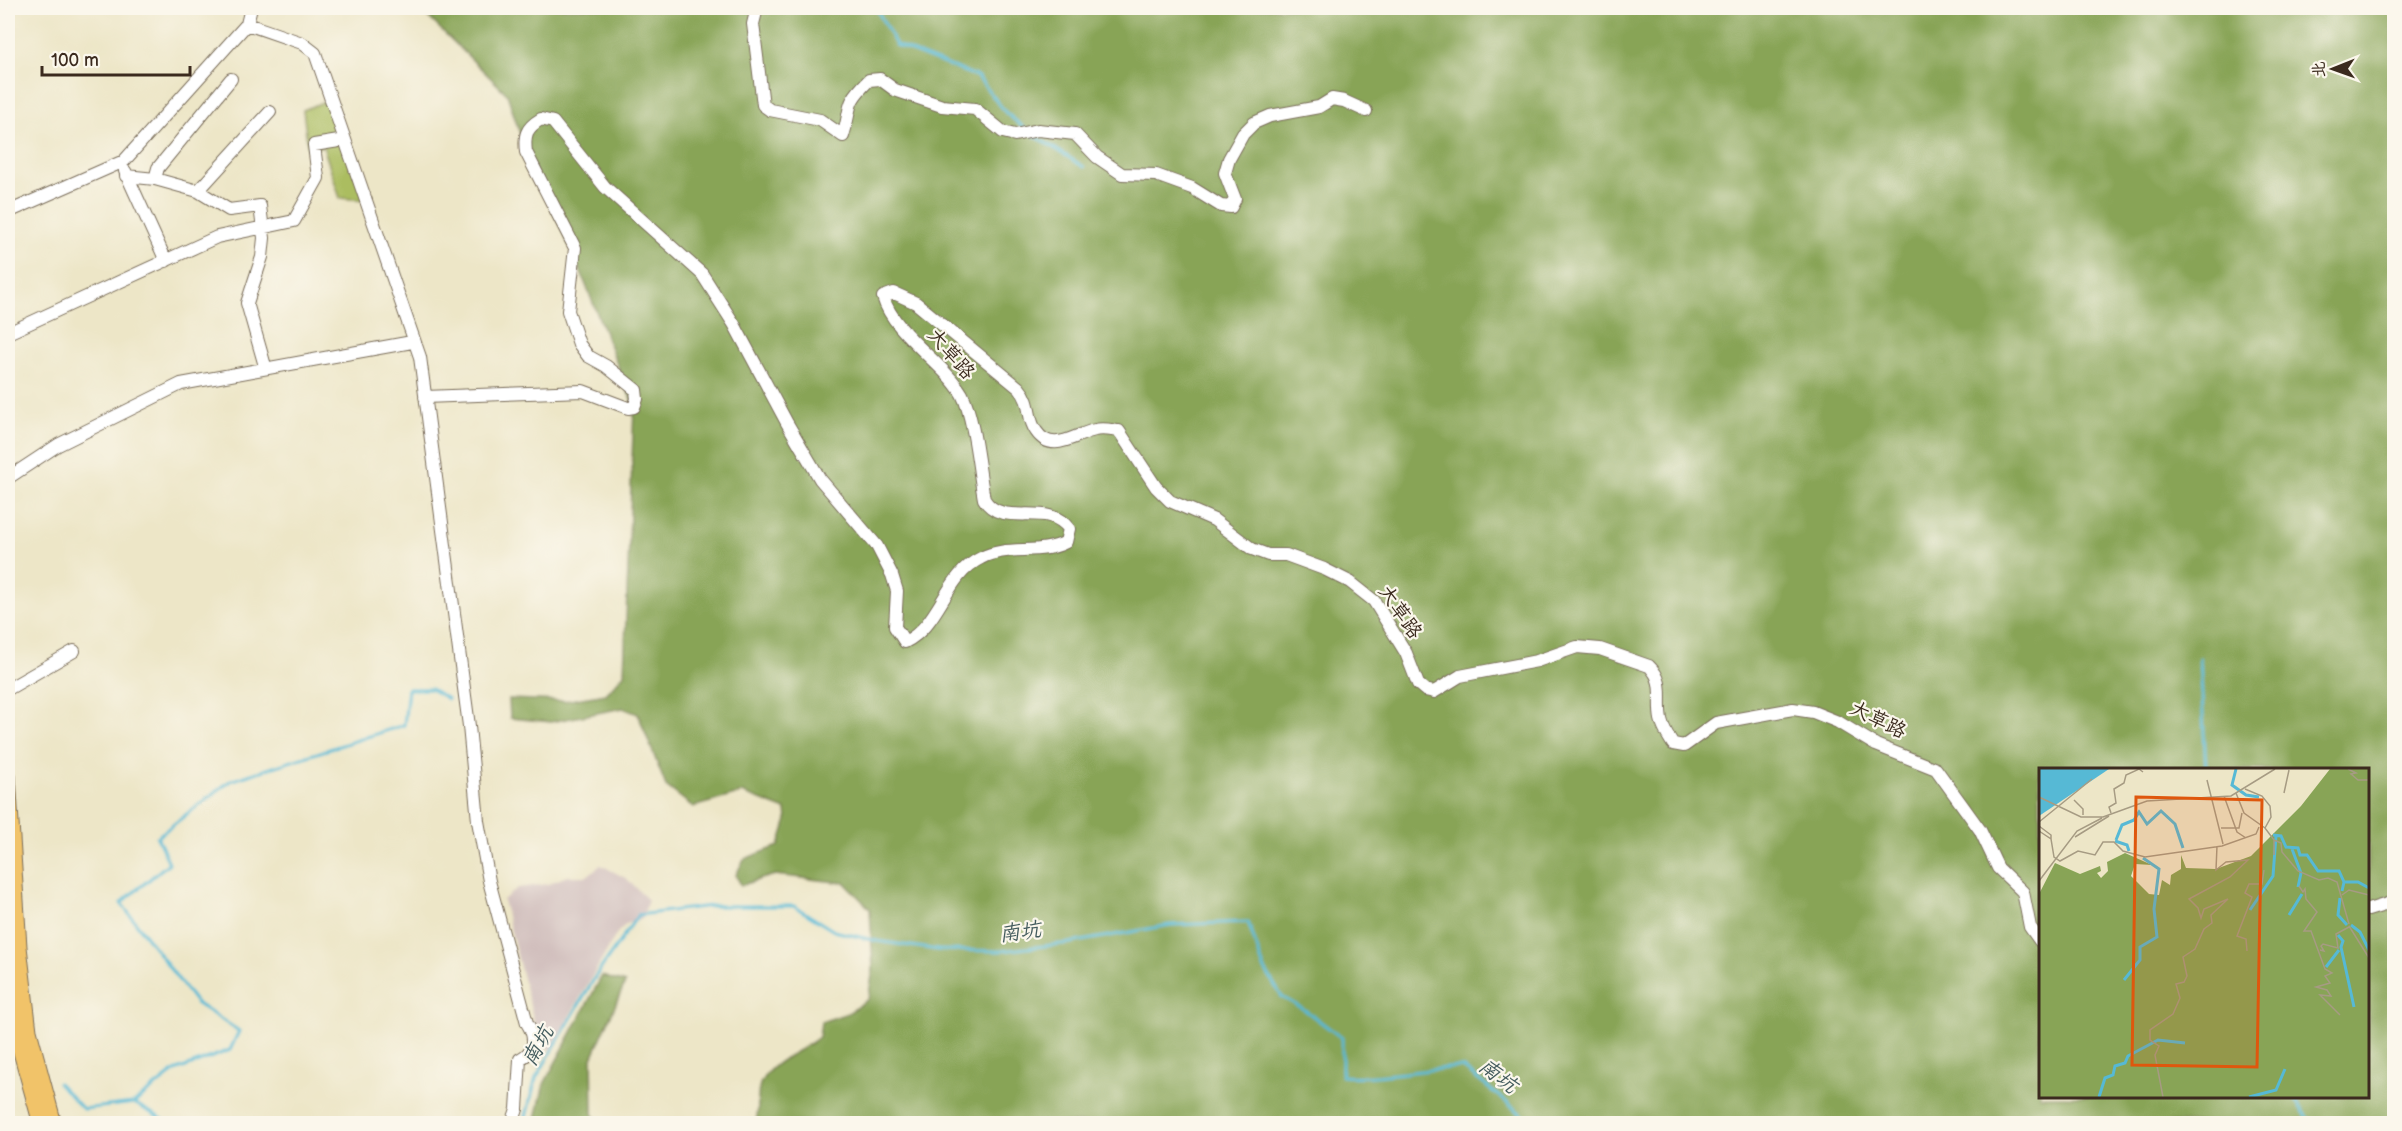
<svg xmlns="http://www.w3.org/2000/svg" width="2402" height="1131" viewBox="0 0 2402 1131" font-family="'Balsamiq Sans','LXGW WenKai TC',sans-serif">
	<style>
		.industrial { fill: #d1bfbd }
		.green { fill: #abbd60; stroke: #73743f; stroke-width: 1.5 }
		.forest { fill: #88a456; stroke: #62673a; stroke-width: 1.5; fill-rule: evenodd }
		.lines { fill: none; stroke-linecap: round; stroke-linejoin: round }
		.stream { stroke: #56b9d5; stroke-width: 3 }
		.minor-casing { stroke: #796c59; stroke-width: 14 }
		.major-casing { stroke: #796c59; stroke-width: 17 }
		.minor { stroke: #fff; stroke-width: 12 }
		.major { stroke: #f1c369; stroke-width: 15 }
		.labels { text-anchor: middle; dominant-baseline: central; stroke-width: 4.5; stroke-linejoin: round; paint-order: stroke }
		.street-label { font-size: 20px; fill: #3b2a1e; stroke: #fbf7ec }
		.water-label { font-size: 21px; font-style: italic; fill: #445c5e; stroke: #fbf7ec }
		.inset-river { fill: none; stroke: #56b9d5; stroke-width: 3 }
		.inset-road { fill: none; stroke: #a69b83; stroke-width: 1.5 }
		.view { fill: #df570d; fill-opacity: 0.15; stroke: #df570d; stroke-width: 3 }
		.inset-edge { fill: none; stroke: #3b2a1e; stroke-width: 3 }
	</style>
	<rect width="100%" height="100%" fill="#fbf7ec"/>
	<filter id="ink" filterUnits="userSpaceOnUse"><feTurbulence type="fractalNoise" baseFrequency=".0167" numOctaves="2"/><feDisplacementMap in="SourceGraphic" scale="12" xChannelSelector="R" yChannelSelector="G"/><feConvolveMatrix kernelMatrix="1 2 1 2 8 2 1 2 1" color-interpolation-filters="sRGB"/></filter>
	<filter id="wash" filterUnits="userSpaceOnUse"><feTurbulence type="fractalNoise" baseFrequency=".008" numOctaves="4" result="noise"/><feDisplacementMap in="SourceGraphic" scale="24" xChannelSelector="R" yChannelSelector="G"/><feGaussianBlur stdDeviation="1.35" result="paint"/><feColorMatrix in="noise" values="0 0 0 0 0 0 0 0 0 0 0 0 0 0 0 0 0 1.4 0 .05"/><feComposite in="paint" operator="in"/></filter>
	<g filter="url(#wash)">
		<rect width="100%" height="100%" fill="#ede6c7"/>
		<path class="industrial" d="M601,865L627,879L648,900L642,919L626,924L617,933L550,1050L539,1041L503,900L518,888L548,884L567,876H587Z"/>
		<path class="green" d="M328,100L365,200L340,198L323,146L308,150L303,110Z"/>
		<path class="forest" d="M419,8H2394V1123H755C761,1111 755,1093 761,1082C773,1059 800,1053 819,1037L821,1022L848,1013L868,999L873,970L870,909L845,883L775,875L741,885L736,875L744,859L779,846L787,820L786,810L742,793L693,807L666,786L638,714L623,708L551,722L510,718L509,699L564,701L606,694L624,674L634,407L576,260L526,152L507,94ZM2040,770H2368V1096H2040Z
			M602,976L625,983L592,1058L593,1113L597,1123H535L544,1084Z"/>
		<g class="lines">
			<path class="stream" d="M876,8L896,45L978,77L1006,113L1027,130
				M1035,136L1084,167
				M2200,658L2206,770
				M58,1083L83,1109L134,1103
				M2292,1096L2313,1124
				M171,1124L134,1103L175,1071L230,1050L239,1031L196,1003L121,903L169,863L157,837L230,781L404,725L408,689H431L448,699
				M524,1124L536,1078L595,977L638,915L711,906H794L834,931L877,941L938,950L1001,951L1070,943L1170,925L1248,922L1264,968L1282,997L1305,1010L1342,1038V1076C1382,1079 1422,1069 1462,1067L1534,1124"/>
		</g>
	</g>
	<g filter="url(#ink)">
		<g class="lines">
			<g class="minor-casing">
				<path id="minor" d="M757,8L753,24L763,105L770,110L820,120L843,136C853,105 843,106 869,80L880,79L895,90L942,106L975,109L1003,132L1015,135L1038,130L1075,134L1097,157L1122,174L1156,175L1192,188L1221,206L1231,207L1235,199L1225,173L1229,159L1243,134L1254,123L1270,116L1319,107L1332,99L1344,101L1366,111
					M247,24L302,43L315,53L420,357L469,726L478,821L489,881L527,1023C536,1037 536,1051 520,1059L517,1109L512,1124
					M125,171L166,261
					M126,176L155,179L198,191L229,210L260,206L264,238L262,257L247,303L265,366
					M155,179L158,168L231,79
					M198,191L270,112
					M8,212L124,161L247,24L251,8
					M8,333L217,237L294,221L318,178L314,145L345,140
					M425,397L583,391L628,408L634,407L637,399L636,390L606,366L588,356L579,344L568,311L575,248L526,152C524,135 526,128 541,119L553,122L605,187L702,274L734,324L787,423L820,479L877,546L892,575L897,591L895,627L905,642C941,624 945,575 981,558C1007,544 1040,556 1066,542L1069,529C1048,499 1002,530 984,499C979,472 974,417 962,394C944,363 894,334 883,297L894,293L916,303L1019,388C1033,404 1026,417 1036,431C1052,455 1075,434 1095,430C1103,428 1111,430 1119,431L1156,487L1170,501L1214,520L1252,549L1268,555H1286L1324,569L1350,582L1374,601L1406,653L1418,684L1425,690L1434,692L1460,676L1537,661L1577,647L1600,649L1649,666C1666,682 1657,699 1661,719C1663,729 1668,736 1673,744L1684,746L1716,723L1793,709L1813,712L1838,722L1876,745L1936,769L1980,830L1998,868L2023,892L2030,927L2040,941
					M8,478L58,445L181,384L412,342
					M8,689L74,651
					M2368,910L2394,902"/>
			</g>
			<g class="major-casing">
				<path id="major" d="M8,776L19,947L29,1031L54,1124
					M8,965L16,1034L41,1124"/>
			</g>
			<use href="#minor" class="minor"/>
			<use href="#major" class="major"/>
		</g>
	</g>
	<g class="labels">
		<g class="street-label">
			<text transform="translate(951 354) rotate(49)">大草路</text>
			<text transform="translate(1400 612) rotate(55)">大草路</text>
			<text transform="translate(1878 720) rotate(26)">大草路</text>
		</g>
		<g class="water-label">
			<text transform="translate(1020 932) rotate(-7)">南坑</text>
			<text transform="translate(538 1046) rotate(-61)">南坑</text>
			<text transform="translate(1498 1076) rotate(38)">南坑</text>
		</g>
	</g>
	<g transform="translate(2039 768)">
		<rect width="330" height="330" fill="#ede6c7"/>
		<path d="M291,1H330V329H0V126L16,95L41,106L61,98L62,103L58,105L62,110L69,103L68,94L86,85L113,97L96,96L92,108L110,126L120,127L123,112L131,117L132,107L142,101V87L147,100L177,101L212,88L262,38Z" fill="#88a456"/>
		<path d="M0,1H70L0,48Z" fill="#56b9d5"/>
		<path class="inset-river" d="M197,1L193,17L207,27L220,29M234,67L242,68L247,79L259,80L261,87H268L279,103H300L305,114L303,123M77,72L83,57L95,52L100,44L108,56L122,43L136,56L144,80M76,73L88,77L90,83M253,81L262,105L259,119M306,114H319L330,120M301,130L299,147L308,157M211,142L234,108L237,68M250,147L263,126M312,157L321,164L330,182M299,167L304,173L302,179L315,239M287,199L300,182M85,212L101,192V179L118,169L115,141L120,101L104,90M60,329L66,310L74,307L76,298L86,295L89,288L119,272L146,275M210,329L237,322L246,301"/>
		<path class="inset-road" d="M309,1L317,5L312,6L319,12H330M168,12L184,76M206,21L223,28L231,38L232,49L226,60M197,25L205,45L226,60L235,72V87M245,25L250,2M185,28L198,64L207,70M0,29L42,49H64L108,33L192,28L236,1M35,32L44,41V47M72,45L70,39L77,35L75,21L85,15L87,7L100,1L104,4M0,54L53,11M0,58L12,67V71M182,60H200L203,45M0,63L12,71L15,89L21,93L39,83L56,87L64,74H75L84,83L106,89L183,78L217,66L220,59M36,69L70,48M235,72L242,75L243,84L259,103L280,112L289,110L298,114L310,156M0,113L38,63L63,50M260,118L264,124L266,121L267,131L278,144L265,163H272L286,201L293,205L286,208L291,215L277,219L288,222L292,228L281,227L301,247M303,127L310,122L330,127M310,158L330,190M281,182L285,183L282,178L284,176L299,180L297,166L310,159M208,183L207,171L198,168L213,129L206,125L210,116H223L225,102M124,329L116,287L120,278L111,272V262L134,246L141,230L137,216L145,214L148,208L144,189L156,181L165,161L173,155L172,147L189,131L165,141L162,150L159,140L150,131L191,109L209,92L187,94L177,102L178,78"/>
		<path class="view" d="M97,29L223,32L218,299L93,297Z"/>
		<rect width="330" height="330" class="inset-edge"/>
	</g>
	<rect width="2402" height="1131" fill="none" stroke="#fbf7ec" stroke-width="30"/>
	<g transform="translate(2333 69) rotate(269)" stroke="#fbf7ec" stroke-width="4.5" paint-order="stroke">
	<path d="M0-4.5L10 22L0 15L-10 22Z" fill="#3b2a1e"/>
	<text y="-9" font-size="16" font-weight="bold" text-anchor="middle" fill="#3b2a1e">北</text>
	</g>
	<path d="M42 66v9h148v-9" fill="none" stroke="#3b2a1e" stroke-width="3"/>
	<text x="51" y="66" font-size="18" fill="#3b2a1e" stroke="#fbf7ec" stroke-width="4.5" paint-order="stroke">100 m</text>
</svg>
